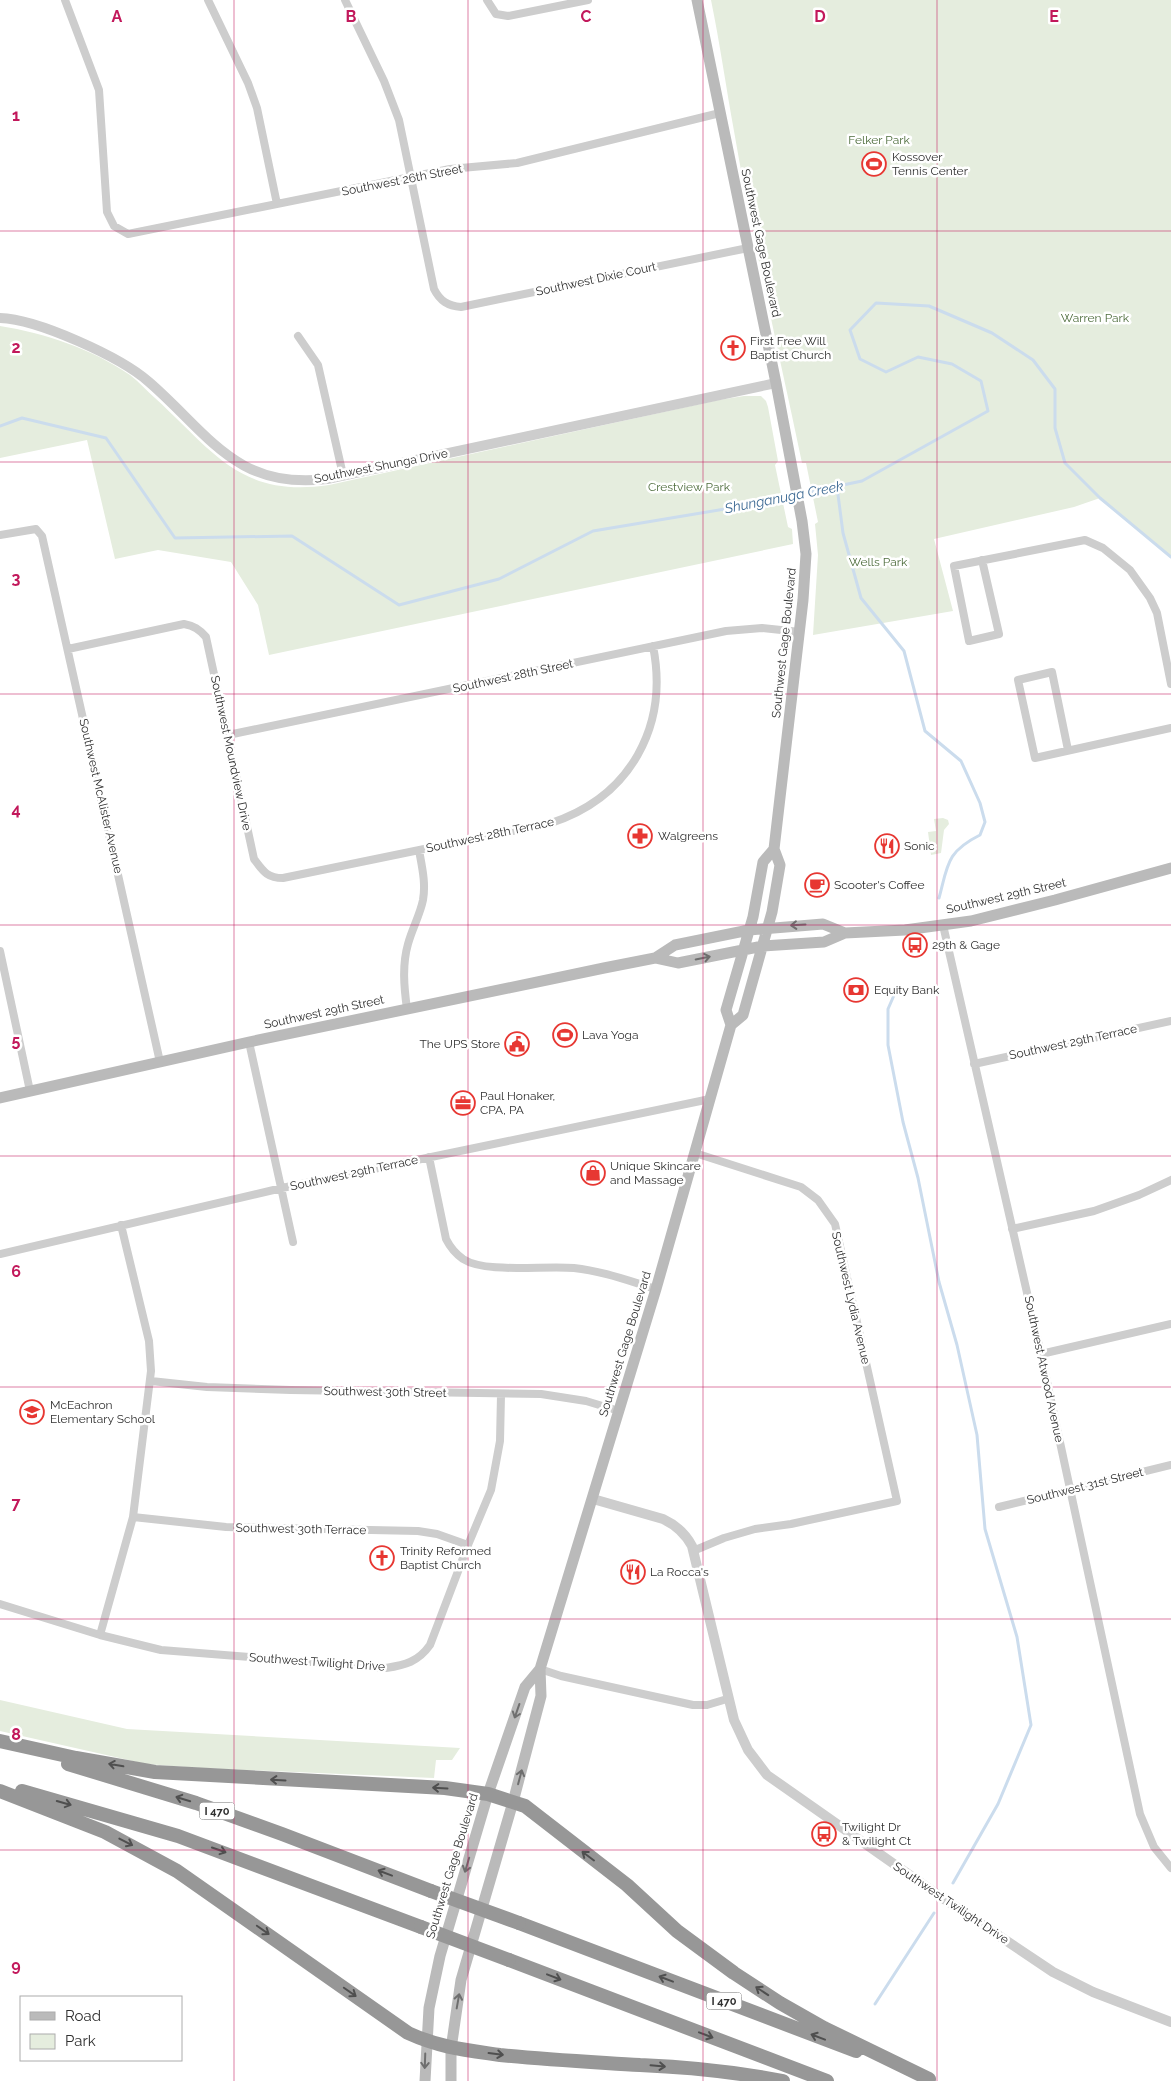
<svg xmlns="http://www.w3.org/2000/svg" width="1171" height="2081" viewBox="0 0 1171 2081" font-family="Raleway,sans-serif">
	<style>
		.green { fill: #e5edde }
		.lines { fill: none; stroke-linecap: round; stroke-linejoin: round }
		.stream { stroke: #cbdced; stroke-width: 3 }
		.minor { stroke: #cdcdcd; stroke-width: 8 }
		.tertiary { stroke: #cdcdcd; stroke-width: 10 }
		.secondary { stroke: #bababa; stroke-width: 11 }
		.motorway { stroke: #979797; stroke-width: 14 }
		.motorway-bridge { stroke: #979797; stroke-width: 14 }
		.oneway { stroke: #6e6e6e }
		.oneway2 { stroke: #4f4f4f }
		.grid { fill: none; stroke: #c2185b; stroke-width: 1; stroke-opacity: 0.55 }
		.labels { text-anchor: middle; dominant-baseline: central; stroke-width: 5; stroke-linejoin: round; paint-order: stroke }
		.shield { fill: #fff; stroke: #6e6e6e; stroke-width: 1 }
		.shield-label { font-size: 11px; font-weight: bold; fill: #303030 }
		.park-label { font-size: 12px; fill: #4e6d3d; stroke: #fff }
		.poi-label { font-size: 12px; fill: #303030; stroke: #fff; text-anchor: start }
		.street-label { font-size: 12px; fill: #303030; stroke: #fff }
		.water-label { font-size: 14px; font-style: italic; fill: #3d6a94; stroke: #fff }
		.grid-label { font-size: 16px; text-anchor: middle; font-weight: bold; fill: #c2185b; stroke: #fff; stroke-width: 5; stroke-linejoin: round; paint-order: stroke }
	</style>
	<rect width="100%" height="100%" fill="#fff"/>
	<path class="green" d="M711,0H1171V557L1100,498L1074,507L934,539L953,611L813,635L818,555L815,524L818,522L806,463H802C779,353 753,242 734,131C726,87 720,44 711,0Z
		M0,326C45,333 92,349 130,375C139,382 147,391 155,398C214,452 240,498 329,485L719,400L744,396H761L766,401L768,407L778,461L775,465L788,527L792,529L793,544L269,655L258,605L231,562L158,550L115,559L87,440L0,458Z
		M943,818L948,820L949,824L944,830L941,853L931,855L928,832L936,831L934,819Z
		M0,1700L127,1729L460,1748L452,1760H436L434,1778L200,1768L146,1764L0,1731Z"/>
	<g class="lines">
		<path class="stream" d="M0,426L22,418L106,438L175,538L292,536L399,605L499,579L593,531L743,506L794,496
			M837,487L843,533L861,598L904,651L925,731L961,761L980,803L985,822L980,835C946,852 948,865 939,898
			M800,494L862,481L988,411L981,381L952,364L918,357L886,372L860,359L850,330L876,303L929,306L992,333L1033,360L1055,389V428L1065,463L1100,498L1171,557
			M895,993L888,1009V1045L903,1122L918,1178L939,1282L957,1345L977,1435L985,1529L1017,1637L1031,1725L998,1804L953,1883
			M875,2004L934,1913"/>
		<path class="minor" d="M65,0L99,90L107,212L114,226L128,234L450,169L517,163L720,113
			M208,0L248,83L257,108L277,204
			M345,0L384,81L399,120L434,289C440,301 448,306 461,307L748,248
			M487,0L496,14L508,16L588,0
			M298,336L318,365L343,475
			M0,535L36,529L42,536L160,1062
			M982,560L999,634L969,641L954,566L1085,540L1103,548L1130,570L1150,598L1157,613L1171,684
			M68,649L184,624C194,626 199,629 206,637L254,859C263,871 267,878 283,878L551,823C630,797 669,727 653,646
			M228,735L726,631L762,628L800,632
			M1068,750L1052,672L1018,680L1035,758L1171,728
			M943,925L1041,1354L1140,1814L1154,1847L1171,1868
			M0,951L30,1091
			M407,1009C404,987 402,965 408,944C412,929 420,915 423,900C426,883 422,867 419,850
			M249,1042L293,1242
			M974,1064L1171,1021
			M429,1157L446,1239C450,1247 456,1254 463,1259C486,1274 545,1265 574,1268C602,1271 629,1281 656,1289
			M1012,1229L1094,1211L1139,1195L1171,1180
			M0,1254L282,1188L710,1099
			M1041,1354L1171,1324
			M151,1381L207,1387L291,1390L541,1394L586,1401L619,1411
			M999,1507L1171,1465
			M133,1517L226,1527L418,1531L437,1534L468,1545
			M693,1551L724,1538L755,1529L791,1524L897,1501L835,1224L818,1200L801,1187L695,1153
			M0,1604L100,1635L161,1650L386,1668C405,1665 418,1662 430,1645L468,1545L491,1490L500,1441L501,1395
			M100,1635L133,1517L151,1371L149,1341L121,1225
			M540,1669L561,1676L693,1705H707L727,1699"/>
		<path class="tertiary" d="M0,318C37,319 121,357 149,382C209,434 236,490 327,479L776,383
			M593,1499L663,1519C676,1525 685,1533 692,1546L734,1720L748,1750L767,1775L941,1897L1053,1972L1093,1992L1171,2022"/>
		<path class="secondary" d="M655,958L675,945L749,930L823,924L845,933
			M731,1025L726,1010L753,917L763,862L774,849
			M0,1098L249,1042L604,968L655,958L678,963L763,946L824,942L845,933L905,930L971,921L1055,900L1171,868
			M425,2081L429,2008L440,1956L488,1794L525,1687L540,1669
			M451,2081V2049L461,1980L513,1802L541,1696L540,1669L656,1289L731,1025L743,1015L772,912L780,865L774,849L803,600L806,554L802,521L776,383L697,0"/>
		<path class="motorway" d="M0,1741L76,1758L155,1772L445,1788L488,1794L525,1806L627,1885L677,1931L734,1973L780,2003L824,2028L929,2079
			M68,1764L196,1803L282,1834L431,1891
			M0,1791L105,1832L177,1871L408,2033C441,2048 465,2050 500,2055C547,2060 593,2062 640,2065C688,2067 736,2072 783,2081
			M22,1791L178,1836L421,1927
			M519,1923L856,2051
			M509,1960L827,2081"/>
		<path class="motorway-bridge" d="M431,1891L519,1923
			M421,1927L509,1960"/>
	</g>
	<defs><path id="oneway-shaft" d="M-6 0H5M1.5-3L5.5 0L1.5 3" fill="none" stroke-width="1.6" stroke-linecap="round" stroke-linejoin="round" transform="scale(1.25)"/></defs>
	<g class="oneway">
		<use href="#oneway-shaft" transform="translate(798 925) rotate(177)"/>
		<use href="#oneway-shaft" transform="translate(703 958) rotate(-11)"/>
		<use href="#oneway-shaft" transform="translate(517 1711) rotate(109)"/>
		<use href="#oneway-shaft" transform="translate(520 1777) rotate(-75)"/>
		<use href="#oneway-shaft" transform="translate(467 1865) rotate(107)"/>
		<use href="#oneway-shaft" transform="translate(458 2001) rotate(-80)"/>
		<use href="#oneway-shaft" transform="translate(425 2061) rotate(92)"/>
	</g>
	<g class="oneway2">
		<use href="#oneway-shaft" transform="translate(116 1765) rotate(-170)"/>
		<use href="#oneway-shaft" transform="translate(278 1780) rotate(-177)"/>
		<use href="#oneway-shaft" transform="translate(440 1788) rotate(-177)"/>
		<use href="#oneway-shaft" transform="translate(183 1799) rotate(-163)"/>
		<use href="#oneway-shaft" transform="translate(64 1803) rotate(16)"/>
		<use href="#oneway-shaft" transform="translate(126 1842) rotate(27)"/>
		<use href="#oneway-shaft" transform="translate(219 1850) rotate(19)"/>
		<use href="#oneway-shaft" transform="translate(588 1856) rotate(-143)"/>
		<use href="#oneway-shaft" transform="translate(385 1873) rotate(-159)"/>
		<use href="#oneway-shaft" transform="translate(263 1930) rotate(35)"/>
		<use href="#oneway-shaft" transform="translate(554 1977) rotate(21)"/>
		<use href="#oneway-shaft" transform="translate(666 1979) rotate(-159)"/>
		<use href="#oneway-shaft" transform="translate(762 1991) rotate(-146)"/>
		<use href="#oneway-shaft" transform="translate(350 1992) rotate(35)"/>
		<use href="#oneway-shaft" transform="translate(706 2035) rotate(21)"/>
		<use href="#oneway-shaft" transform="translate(818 2037) rotate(-159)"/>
		<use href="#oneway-shaft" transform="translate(496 2054) rotate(7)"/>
		<use href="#oneway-shaft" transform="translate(658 2066) rotate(5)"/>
	</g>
	<path class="grid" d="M234,0V2081M468,0V2081M703,0V2081M937,0V2081M0,231H1171M0,462H1171M0,694H1171M0,925H1171M0,1156H1171M0,1387H1171M0,1619H1171M0,1850H1171"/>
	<defs>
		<g id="stadium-ring" transform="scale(1.25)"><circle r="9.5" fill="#fff" stroke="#e73732" stroke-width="1.5"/><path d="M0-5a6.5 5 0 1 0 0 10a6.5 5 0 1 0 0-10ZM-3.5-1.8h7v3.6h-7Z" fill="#e73732"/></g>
		<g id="church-ring" transform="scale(1.25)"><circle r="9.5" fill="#fff" stroke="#e73732" stroke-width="1.5"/><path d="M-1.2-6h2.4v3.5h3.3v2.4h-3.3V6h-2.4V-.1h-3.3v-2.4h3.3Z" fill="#e73732"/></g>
		<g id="pharmacy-ring" transform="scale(1.25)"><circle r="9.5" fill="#fff" stroke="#e73732" stroke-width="1.5"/><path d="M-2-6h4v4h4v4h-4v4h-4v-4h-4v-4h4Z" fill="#e73732"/></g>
		<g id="restaurant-ring" transform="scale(1.25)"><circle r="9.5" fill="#fff" stroke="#e73732" stroke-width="1.5"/><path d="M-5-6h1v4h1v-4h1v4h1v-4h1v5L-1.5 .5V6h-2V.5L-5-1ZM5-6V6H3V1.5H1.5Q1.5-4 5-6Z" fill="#e73732"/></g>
		<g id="cafe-ring" transform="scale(1.25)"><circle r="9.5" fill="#fff" stroke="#e73732" stroke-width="1.5"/><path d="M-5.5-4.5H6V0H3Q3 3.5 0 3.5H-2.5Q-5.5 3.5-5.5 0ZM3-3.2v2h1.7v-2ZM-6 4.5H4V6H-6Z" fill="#e73732"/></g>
		<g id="bus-ring" transform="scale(1.25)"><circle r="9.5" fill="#fff" stroke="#e73732" stroke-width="1.5"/><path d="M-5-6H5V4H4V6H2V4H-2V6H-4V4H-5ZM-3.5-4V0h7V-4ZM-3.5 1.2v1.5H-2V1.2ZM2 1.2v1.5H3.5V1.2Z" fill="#e73732"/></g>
		<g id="bank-ring" transform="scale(1.25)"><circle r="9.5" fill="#fff" stroke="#e73732" stroke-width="1.5"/><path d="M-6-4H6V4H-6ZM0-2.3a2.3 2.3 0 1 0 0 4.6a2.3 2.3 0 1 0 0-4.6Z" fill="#e73732"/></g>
		<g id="civic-ring" transform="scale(1.25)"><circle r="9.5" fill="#fff" stroke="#e73732" stroke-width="1.5"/><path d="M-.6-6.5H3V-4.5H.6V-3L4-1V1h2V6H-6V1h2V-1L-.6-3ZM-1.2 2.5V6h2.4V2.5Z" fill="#e73732"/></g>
		<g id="office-ring" transform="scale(1.25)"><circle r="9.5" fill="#fff" stroke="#e73732" stroke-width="1.5"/><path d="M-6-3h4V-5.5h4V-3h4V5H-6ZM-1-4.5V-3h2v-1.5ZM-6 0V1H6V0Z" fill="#e73732"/></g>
		<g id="shop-ring" transform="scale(1.25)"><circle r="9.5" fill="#fff" stroke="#e73732" stroke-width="1.5"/><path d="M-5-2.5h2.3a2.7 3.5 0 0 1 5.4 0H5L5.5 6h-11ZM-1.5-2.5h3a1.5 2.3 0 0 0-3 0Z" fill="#e73732"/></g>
		<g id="school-ring" transform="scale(1.25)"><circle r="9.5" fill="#fff" stroke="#e73732" stroke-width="1.5"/><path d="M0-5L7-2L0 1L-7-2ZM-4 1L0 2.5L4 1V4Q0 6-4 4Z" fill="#e73732"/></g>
	</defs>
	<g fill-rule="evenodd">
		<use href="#stadium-ring" x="874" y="164"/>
		<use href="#church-ring" x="733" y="348"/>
		<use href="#pharmacy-ring" x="640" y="836"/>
		<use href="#restaurant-ring" x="887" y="846"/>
		<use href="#cafe-ring" x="817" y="885"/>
		<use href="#bus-ring" x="915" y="945"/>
		<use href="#bank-ring" x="856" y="990"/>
		<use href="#stadium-ring" x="565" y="1035"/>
		<use href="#civic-ring" x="517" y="1044"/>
		<use href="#office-ring" x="463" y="1103"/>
		<use href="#shop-ring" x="593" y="1173"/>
		<use href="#school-ring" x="32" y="1412"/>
		<use href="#church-ring" x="382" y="1558"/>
		<use href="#restaurant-ring" x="633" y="1572"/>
		<use href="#bus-ring" x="824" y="1834"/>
	</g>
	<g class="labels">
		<g class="shield">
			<rect x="199.5" y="1802.5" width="35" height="17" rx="4"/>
			<rect x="706.5" y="1992.5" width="35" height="17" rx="4"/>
		</g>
		<g class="shield-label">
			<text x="217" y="1811">I 470</text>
			<text x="724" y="2001">I 470</text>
		</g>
		<g class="park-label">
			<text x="879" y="140">Felker Park</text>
			<text x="1095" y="318">Warren Park</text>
			<text x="689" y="487">Crestview Park</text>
			<text x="878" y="562">Wells Park</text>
		</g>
		<g class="poi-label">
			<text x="892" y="157">Kossover<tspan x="892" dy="14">Tennis Center</tspan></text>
			<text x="750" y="341">First Free Will<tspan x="750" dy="14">Baptist Church</tspan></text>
			<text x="658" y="836">Walgreens</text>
			<text x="904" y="846">Sonic</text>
			<text x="834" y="885">Scooter's Coffee</text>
			<text x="932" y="945">29th &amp; Gage</text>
			<text x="874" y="990">Equity Bank</text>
			<text x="582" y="1035">Lava Yoga</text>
			<text x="500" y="1044" text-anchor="end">The UPS Store</text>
			<text x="480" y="1096">Paul Honaker,<tspan x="480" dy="14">CPA, PA</tspan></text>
			<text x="610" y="1166">Unique Skincare<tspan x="610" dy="14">and Massage</tspan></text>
			<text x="50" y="1405">McEachron<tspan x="50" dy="14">Elementary School</tspan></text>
			<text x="400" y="1551">Trinity Reformed<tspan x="400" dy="14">Baptist Church</tspan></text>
			<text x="650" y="1572">La Rocca's</text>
			<text x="842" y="1827">Twilight Dr<tspan x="842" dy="14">&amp; Twilight Ct</tspan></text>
		</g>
		<g class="street-label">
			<text transform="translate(402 180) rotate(-11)">Southwest 26th Street</text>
			<text transform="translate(761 243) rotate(78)">Southwest Gage Boulevard</text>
			<text transform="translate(596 279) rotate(-12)">Southwest Dixie Court</text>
			<text transform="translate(381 466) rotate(-11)">Southwest Shunga Drive</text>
			<text transform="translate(784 643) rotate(-84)">Southwest Gage Boulevard</text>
			<text transform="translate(513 676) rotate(-12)">Southwest 28th Street</text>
			<text transform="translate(231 753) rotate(78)">Southwest Moundview Drive</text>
			<text transform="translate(101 796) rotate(77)">Southwest McAlister Avenue</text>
			<text transform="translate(490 835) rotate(-12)">Southwest 28th Terrace</text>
			<text transform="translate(1006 896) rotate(-13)">Southwest 29th Street</text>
			<text transform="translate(324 1012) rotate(-12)">Southwest 29th Street</text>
			<text transform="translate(1073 1042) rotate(-12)">Southwest 29th Terrace</text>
			<text transform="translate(354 1173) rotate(-12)">Southwest 29th Terrace</text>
			<text transform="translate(851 1298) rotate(77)">Southwest Lydia Avenue</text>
			<text transform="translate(625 1344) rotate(-73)">Southwest Gage Boulevard</text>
			<text transform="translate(1044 1369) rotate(78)">Southwest Atwood Avenue</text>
			<text transform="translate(385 1392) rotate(1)">Southwest 30th Street</text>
			<text transform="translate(1085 1486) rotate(-14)">Southwest 31st Street</text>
			<text transform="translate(301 1529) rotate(1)">Southwest 30th Terrace</text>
			<text transform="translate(317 1662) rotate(4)">Southwest Twilight Drive</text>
			<text transform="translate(452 1866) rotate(-73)">Southwest Gage Boulevard</text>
			<text transform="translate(951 1903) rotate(34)">Southwest Twilight Drive</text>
		</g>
		<g class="water-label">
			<text transform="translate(784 497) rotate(-11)">Shunganuga Creek</text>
		</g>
	</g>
	<g class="grid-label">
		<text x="117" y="22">A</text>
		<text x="351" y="22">B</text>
		<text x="586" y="22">C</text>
		<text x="820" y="22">D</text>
		<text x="1054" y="22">E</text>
		<text x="16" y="121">1</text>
		<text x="16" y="353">2</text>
		<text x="16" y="584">3</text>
		<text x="16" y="815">4</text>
		<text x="16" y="1046">5</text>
		<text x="16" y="1277">6</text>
		<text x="16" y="1509">7</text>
		<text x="16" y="1740">8</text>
		<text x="16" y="1971">9</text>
	</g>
	<rect x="20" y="1996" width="162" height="65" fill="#ffffff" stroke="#acacac"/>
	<rect x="30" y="2012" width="25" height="8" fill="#bababa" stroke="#acacac"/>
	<text x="65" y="2021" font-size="15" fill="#303030">Road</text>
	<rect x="30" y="2034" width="25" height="15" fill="#e5edde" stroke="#acacac"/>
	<text x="65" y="2046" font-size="15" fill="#303030">Park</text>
</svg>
